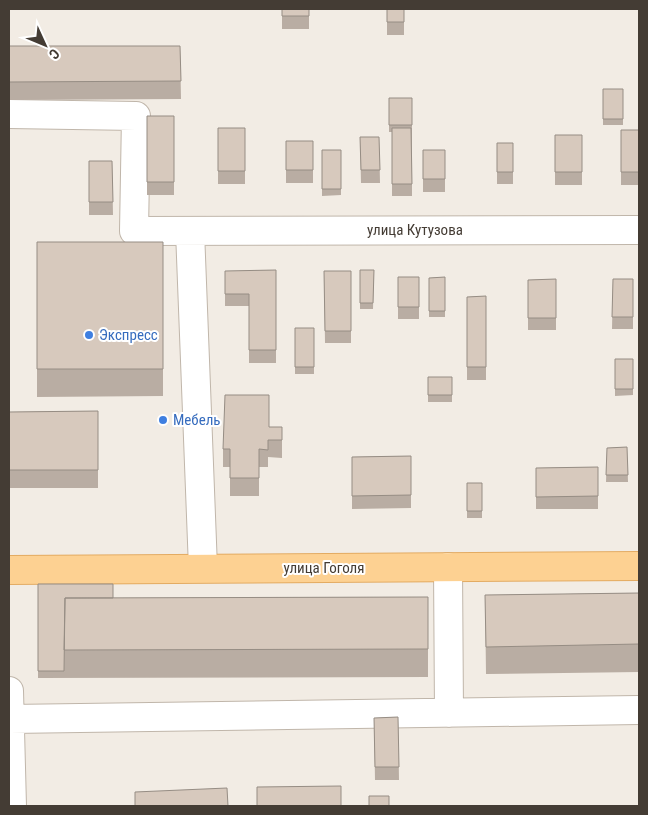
<svg xmlns="http://www.w3.org/2000/svg" width="648" height="815" viewBox="0 0 648 815" font-family="'Roboto Condensed',sans-serif">
	<style>
		.lines { fill: none; stroke-linecap: round; stroke-linejoin: round }
		.minor-casing { stroke: #c0b6aa; stroke-width: 30 }
		.major-casing { stroke: #e3ab62; stroke-width: 30 }
		.minor { stroke: #fff; stroke-width: 28 }
		.major { stroke: #fdd192; stroke-width: 28 }
		.wall { fill: #b9ada3 }
		.building { fill: #d7c9bd; stroke: #968d84 }
		.shop-dot { fill: #3f7fe0; stroke: #fff; stroke-width: 2 }
		.labels { text-anchor: middle; dominant-baseline: central; stroke-width: 4; stroke-linejoin: round; paint-order: stroke }
		.street-label { font-size: 15px; fill: #443c34; stroke: #fff }
		.shop-label { font-size: 15px; fill: #366cbe; stroke: #fff; text-anchor: start }
	</style>
	<rect width="100%" height="100%" fill="#f2ece4"/>
	<g class="lines">
		<g class="minor-casing">
			<path id="minor" d="M9,114L136,116L134,231L639,230
				M190,231L203,568
				M448,567L449,713
				M9,691L12,806
				M10,719L639,710"/>
		</g>
		<g class="major-casing">
			<path id="major" d="M9,570L639,566"/>
		</g>
		<use href="#minor" class="minor"/>
		<use href="#major" class="major"/>
	</g>
	<path class="wall" d="M282,9H309V29H282Z
		M387,9H404V35H387Z
		M9,46H180L181,99L9,100Z
		M603,89H623V125H603Z
		M389,98H412V196H392V132H389Z
		M147,116H174V195H147Z
		M218,128H245V184H218Z
		M621,130H639V185H621Z
		M555,135H582V185H555Z
		M360,137H379L380,183H361Z
		M286,141H313V183H286Z
		M497,143H513V184H497Z
		M322,150H341V195L322,196Z
		M423,150H445V192H423Z
		M89,161H112L113,215H89Z
		M37,242H163V396L37,397Z
		M276,270V363H249V306H225V271Z
		M360,270H374L373,309H360Z
		M324,271H351V343H325Z
		M398,277H419V319H398Z
		M445,277V317H429V278Z
		M556,279V330H528V280Z
		M613,279H633V329H612Z
		M486,296V380H467V297Z
		M295,328H314V374H295Z
		M615,359H633V395L615,396Z
		M428,377H452V402H428Z
		M269,395V427H282V458L268,457V467H259V496H230V467H223V449Z
		M98,411V488H9V412Z
		M627,447L628,482H606L607,448Z
		M411,456V508L352,509V457Z
		M598,467V509H536V468Z
		M467,483H482V518H467Z
		M38,584L113,598L428,597V677L38,678Z
		M639,593V672L486,674L485,595Z
		M398,717L399,780H375L374,718Z"/>
	<path class="building" d="M282,9H309V16H282Z
		M387,9H404V22H387Z
		M9,46H180L181,81L9,82Z
		M603,89H623V119H603Z
		M389,98H412V125H389Z
		M147,116H174V182H147Z
		M218,128H245V171H218Z
		M392,128H411L412,184H392Z
		M621,130H639V172H621Z
		M555,135H582V172H555Z
		M360,137H379L380,170H361Z
		M286,141H313V170H286Z
		M497,143H513V172H497Z
		M322,150H341V189H322Z
		M423,150H445V179H423Z
		M89,161H112L113,202H89Z
		M37,242H163V369H37Z
		M276,270V350H249V294H225V271Z
		M360,270H374L373,303H360Z
		M324,271H351V331H325Z
		M398,277H419V307H398Z
		M445,277V311H429V278Z
		M556,279V318H528V280Z
		M613,279H633V317H612Z
		M486,296V367H467V297Z
		M295,328H314V367H295Z
		M615,359H633V389H615Z
		M428,377H452V395H428Z
		M225,395H269V427H282V440H268V450L259,449V478H230V449H223Z
		M98,411V470H9V412Z
		M627,447L628,475H606L607,448Z
		M411,456V495L352,496V457Z
		M598,467V496L536,497V468Z
		M467,483H482V511H467Z
		M38,584H113V598H65L64,671H38Z
		M639,593V644L486,647L485,595Z
		M428,597V649L64,650L65,598Z
		M398,717L399,767H375L374,718Z
		M341,786V806H257V787Z
		M227,788L228,806H135V792Z
		M369,796H389V806H369Z"/>
	<g class="shop-dot">
		<circle cx="89" cy="335" r="5"/>
		<circle cx="163" cy="420" r="5"/>
	</g>
	<g class="labels">
		<g class="street-label">
			<text x="415" y="230">улица Кутузова</text>
			<text x="324" y="568">улица Гоголя</text>
		</g>
		<g class="shop-label">
			<text x="99" y="335">Экспресс</text>
			<text x="173" y="420">Мебель</text>
		</g>
	</g>
	<rect width="648" height="815" fill="none" stroke="#443c34" stroke-width="20"/>
	<g transform="translate(45 45) rotate(134)" stroke="#ffffff" stroke-width="4" paint-order="stroke">
	<path d="M0-4L9 19L0 12L-9 19Z" fill="#443c34"/>
	<text y="-8" font-size="14" font-weight="bold" text-anchor="middle" fill="#443c34">С</text>
	</g>
</svg>
